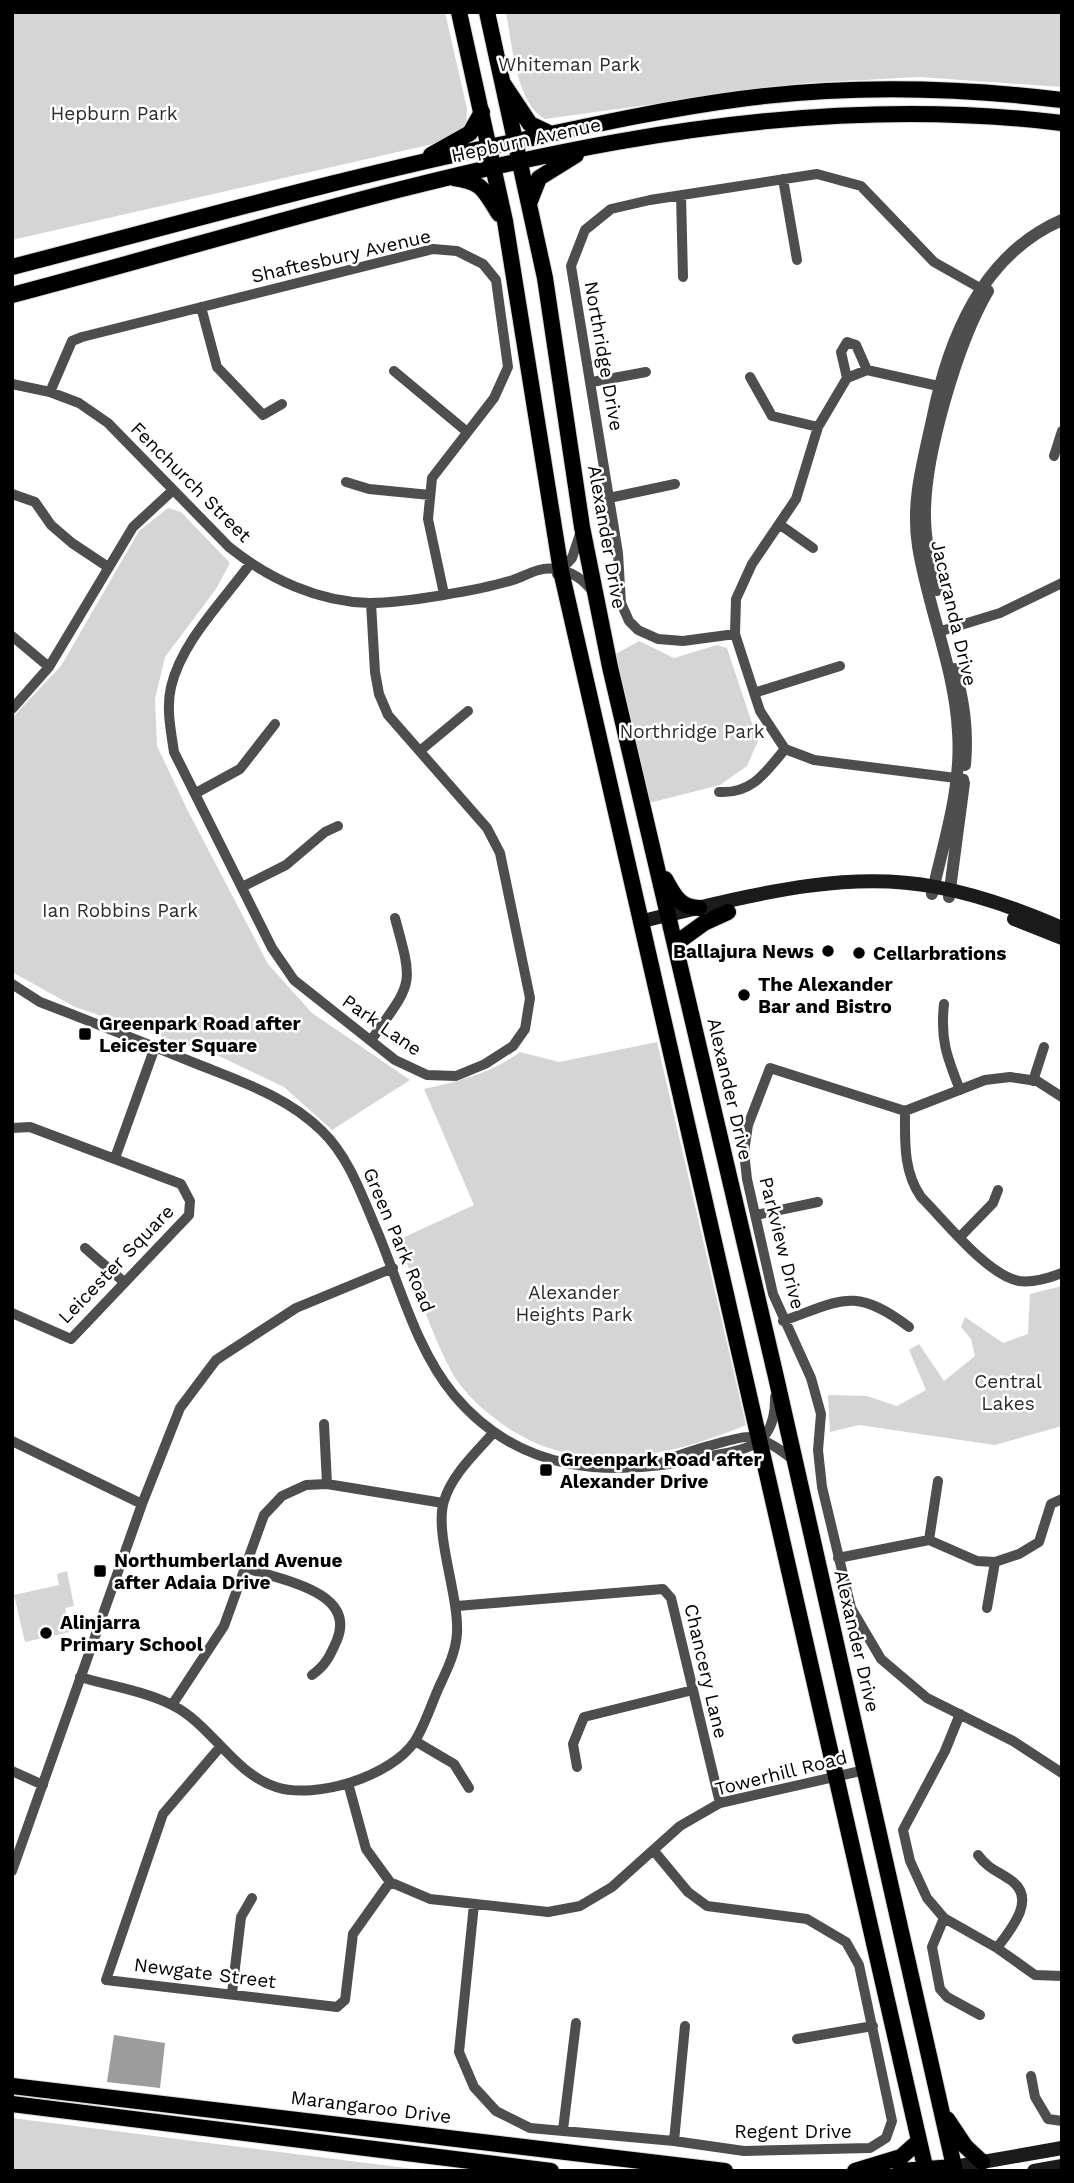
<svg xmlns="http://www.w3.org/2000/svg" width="1074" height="2183" viewBox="0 0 1074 2183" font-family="'Work Sans',sans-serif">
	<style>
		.green { fill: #d5d5d5 }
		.water { fill: #9c9c9c }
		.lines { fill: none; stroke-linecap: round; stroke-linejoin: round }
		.primary-casing { stroke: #dbdbdb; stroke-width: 18 }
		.minor { stroke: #4e4e4e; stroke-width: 10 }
		.tertiary { stroke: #4e4e4e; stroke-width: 12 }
		.secondary { stroke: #1b1b1b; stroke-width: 14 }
		.primary { stroke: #000; stroke-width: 16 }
		.poi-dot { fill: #000; stroke: #fff; stroke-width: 2.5 }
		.labels { text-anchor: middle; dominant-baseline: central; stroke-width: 5; stroke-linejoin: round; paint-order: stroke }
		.park-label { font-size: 19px; fill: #2c2c2c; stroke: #fff }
		.street-label { font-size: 19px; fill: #000; stroke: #fff }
		.poi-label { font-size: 19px; font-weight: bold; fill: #000; stroke: #fff; text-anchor: start }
	</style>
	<rect width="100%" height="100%" fill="#fff"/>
	<path class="green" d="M12,12H445L467,109L466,127L446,141L12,240Z
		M506,12H1062V87L920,77L805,83L545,119C516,104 512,43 506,12Z
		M168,508L181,512L230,563L216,589L165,657L155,699L157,746L188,811L268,964L312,1013L410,1080L332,1130L284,1087L219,1056L75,1007L12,972V718L61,666L139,531Z
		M639,641L674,658L717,645L727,648L758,741L747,766L720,785L649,803L614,655Z
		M657,1042L746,1425C661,1460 570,1479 493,1417C476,1404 460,1388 450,1369C429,1328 415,1282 398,1240L474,1205L424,1089C458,1082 492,1073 520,1052L559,1062Z
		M1062,1286V1426L995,1445L859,1425L830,1432L828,1395L867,1396L897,1406L926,1390L909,1350L919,1344L944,1381L975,1356L971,1339L961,1327L965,1317L1003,1343L1028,1334L1030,1294Z
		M67,1571L74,1606L65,1608L70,1632L25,1642L14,1595L59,1585L57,1574Z
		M12,2118L430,2171H12Z"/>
	<path class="water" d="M114,2035L165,2043L160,2088L107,2082Z"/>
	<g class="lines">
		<g class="primary-casing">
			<path id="primary" d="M459,12L505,221L561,571L926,2171
				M487,12L545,278L582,527L610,667L776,1377L955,2171
				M504,85L530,124L551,134
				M431,155L470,133L482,112
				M454,178C484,182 484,191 499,214
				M530,201L539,178L576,155
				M12,267C179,224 344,177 513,142C588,126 664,109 740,99C846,85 955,87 1062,100
				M12,295C355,205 702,79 1062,123
				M665,879C674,895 679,907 699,908
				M675,944L704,923L728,912
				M12,2086L725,2171
				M12,2104L551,2171
				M947,2119L965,2146L982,2162
				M855,2171L901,2157L919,2141
				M900,2171L954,2167"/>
		</g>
		<path class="minor" d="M783,179L797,260
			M681,195L683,277
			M201,307L217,367L263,415L282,404
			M394,371L466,431
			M750,377L772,416L818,427
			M847,378L841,352L847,342L856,345L867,370
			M592,382L646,372
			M12,384L50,392L79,403L108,423L229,547C269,579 318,602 370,603C405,603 480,590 513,580C525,576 541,566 554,569C572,571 583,579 594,593
			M947,388L867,370L847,378L818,427L796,499L752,564L736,599L735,634L760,711L785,749L814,760L964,779
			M50,392L72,341L82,337L433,249L457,251L483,264L496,280L508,367L494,398L432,478L428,519L444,594
			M1054,456L1062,431
			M346,482L369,489L430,495
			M12,494L35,502L51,525L72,543L108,567
			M609,498L675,484
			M779,524L813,548
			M250,564C223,601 182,641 171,687C166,709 171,731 174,752L272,948L294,980L395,1060L427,1075L456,1076L485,1064L513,1046L525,1029L530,998L500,853L487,828L388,715L379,694L375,672L371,603
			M557,574L572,558L581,531
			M938,632L1000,613L1062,583
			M735,634L683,641L658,639L638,630L629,621L621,603L618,553L571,266L585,230L611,209L650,200L817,174L861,186L934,262L987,292
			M12,636L49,667
			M754,693L840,666
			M12,709L49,667L133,527L172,491
			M421,750L468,711
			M719,792C752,794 766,772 785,749
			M196,793L240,769L275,724
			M242,887L286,865L325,832L338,826
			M12,984L40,1002C92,1022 145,1043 197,1064C242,1082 288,1097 322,1131C350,1158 363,1199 378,1233C400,1286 417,1351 454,1395C521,1475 613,1478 706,1457C747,1449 776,1447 775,1397
			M944,1004C940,1040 947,1057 960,1090
			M372,1039C413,981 414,987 395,918
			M1033,1081L1044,1047
			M1062,1097L1037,1081L1010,1077L985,1080L905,1111L770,1068L748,1125L744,1152L747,1179L773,1294L811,1378L821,1414L818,1450L822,1487L851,1608L881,1659L927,1698L1013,1741L1062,1773
			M905,1111C905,1141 903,1171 921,1197C945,1221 987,1275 1019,1281C1033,1283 1049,1278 1062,1273
			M12,1128L30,1127L181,1184L190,1201L189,1215L71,1339L12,1313
			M115,1158L155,1047
			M756,1215L818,1202
			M960,1237L993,1203L998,1190
			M85,1248L124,1282
			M783,1321C842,1300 854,1286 909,1327
			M324,1424L327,1484
			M12,1441L142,1504
			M662,1463C672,1456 741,1435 751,1437C768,1440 782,1451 795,1461
			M929,1540L938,1481
			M838,1558L929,1540L977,1561L995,1562L1019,1554L1039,1542L1051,1504L1062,1499
			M246,1568C280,1580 357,1591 337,1640C330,1656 326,1665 312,1675
			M457,1606L663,1589L671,1598L720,1803
			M987,1608L995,1562
			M80,1677C110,1686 145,1691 172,1705C211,1724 233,1773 276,1787C316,1800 392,1776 415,1741C425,1725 431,1705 439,1687C447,1670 456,1652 457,1633C459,1595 434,1533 444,1501C452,1474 476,1453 493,1433
			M172,1705L224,1626L264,1515L282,1496L306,1485L327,1484L443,1503
			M960,1714L945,1751L903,1830L910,1861L927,1898L944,1918L997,1948L1035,1975L1062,1976
			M415,1741L454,1764L469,1788
			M221,1746L163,1814L106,1980L337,2007L345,2000L353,1934L390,1882
			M577,1767L573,1744L584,1717L693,1690
			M12,1771L43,1785
			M348,1783L366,1849L390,1882L430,1899L548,1912L580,1906L612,1887L680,1826L720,1803L865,1770
			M978,1855C988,1869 998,1871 1012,1881C1037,1900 1010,1930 997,1948
			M12,1871L142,1504L180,1408L216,1360L296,1308L393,1268
			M474,1904L459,2052L474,2087L496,2111L530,2128L674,2141L744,2151L870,2148L886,2138L892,2121L859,1965L846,1942L807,1919L707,1906L688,1892L654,1851
			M944,1918L932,1947L940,1989L947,1997L980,2015
			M232,1993L241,1917L252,1898
			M797,2039L873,2026
			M1031,2076L1035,2097L1048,2119L1062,2121
			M563,2130L576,2023
			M674,2141L685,2026"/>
		<path class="tertiary" d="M937,590C931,565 925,541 925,516C924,456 958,342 988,291
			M955,669C964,702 968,730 965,765
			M932,894C944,841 962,787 958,732C955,669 928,609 918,546C911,502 923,462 932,420C948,340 981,255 1062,220
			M949,897L964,783"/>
		<path class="secondary" d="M1014,919L1062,938
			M642,921C736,900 838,868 936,887C980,895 1021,910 1062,928
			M954,2167L1062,2148
			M1034,2171L1062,2166"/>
		<use href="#primary" class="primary"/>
	</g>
	<g class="poi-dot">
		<circle cx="828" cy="951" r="7"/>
		<circle cx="859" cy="953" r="7"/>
		<circle cx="744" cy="995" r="7"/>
		<rect x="78" y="1027" width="14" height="14" rx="3.5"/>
		<rect x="539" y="1463" width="14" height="14" rx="3.5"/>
		<rect x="93" y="1564" width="14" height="14" rx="3.5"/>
		<circle cx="46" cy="1633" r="7"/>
	</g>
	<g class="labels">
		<g class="park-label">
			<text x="569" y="64">Whiteman Park</text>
			<text x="114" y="113">Hepburn Park</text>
			<text x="692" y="731">Northridge Park</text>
			<text x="120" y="910">Ian Robbins Park</text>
			<text x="574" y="1292">Alexander<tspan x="574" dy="22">Heights Park</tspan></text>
			<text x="1008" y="1381">Central<tspan x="1008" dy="22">Lakes</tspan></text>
		</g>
		<g class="street-label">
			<text transform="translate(526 140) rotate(-12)">Hepburn Avenue</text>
			<text transform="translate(341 256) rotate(-13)">Shaftesbury Avenue</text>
			<text transform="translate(604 356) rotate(80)">Northridge Drive</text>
			<text transform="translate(191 482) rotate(45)">Fenchurch Street</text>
			<text transform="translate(607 537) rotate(80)">Alexander Drive</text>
			<text transform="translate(954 613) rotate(77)">Jacaranda Drive</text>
			<text transform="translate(382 1025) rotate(35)">Park Lane</text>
			<text transform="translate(730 1089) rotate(77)">Alexander Drive</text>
			<text transform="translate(399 1240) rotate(67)">Green Park Road</text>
			<text transform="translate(782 1243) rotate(76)">Parkview Drive</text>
			<text transform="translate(116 1264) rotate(-46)">Leicester Square</text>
			<text transform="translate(857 1641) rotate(77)">Alexander Drive</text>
			<text transform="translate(706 1671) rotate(77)">Chancery Lane</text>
			<text transform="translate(781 1773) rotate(-14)">Towerhill Road</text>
			<text transform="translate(205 1973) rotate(7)">Newgate Street</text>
			<text transform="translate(371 2107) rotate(7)">Marangaroo Drive</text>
			<text x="793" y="2131">Regent Drive</text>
		</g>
		<g class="poi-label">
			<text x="814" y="951" text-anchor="end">Ballajura News</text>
			<text x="873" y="953">Cellarbrations</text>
			<text x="758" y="984">The Alexander<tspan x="758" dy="22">Bar and Bistro</tspan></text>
			<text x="99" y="1023">Greenpark Road after<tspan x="99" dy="22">Leicester Square</tspan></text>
			<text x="560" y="1459">Greenpark Road after<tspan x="560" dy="22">Alexander Drive</tspan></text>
			<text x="114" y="1560">Northumberland Avenue<tspan x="114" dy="22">after Adaia Drive</tspan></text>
			<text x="60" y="1622">Alinjarra<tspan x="60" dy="22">Primary School</tspan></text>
		</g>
	</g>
	<rect width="1074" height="2183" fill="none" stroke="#000000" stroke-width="28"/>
</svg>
